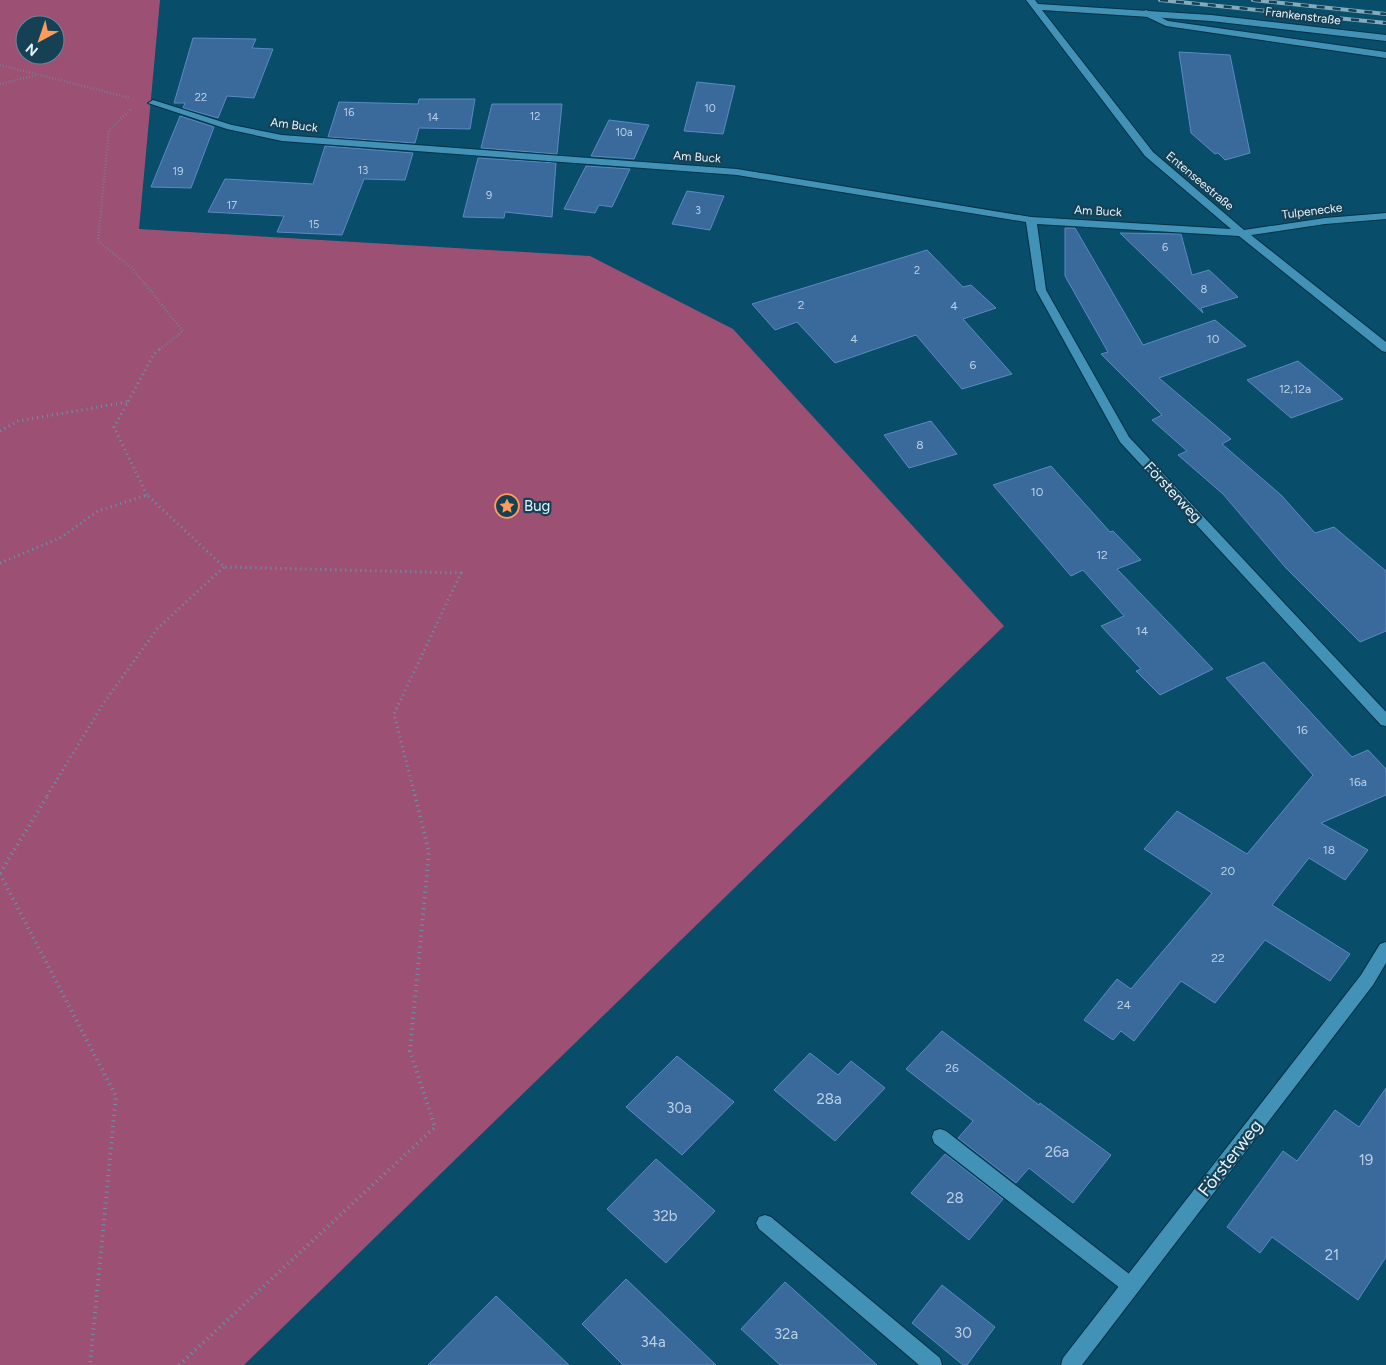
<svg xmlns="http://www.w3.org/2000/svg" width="1386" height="1365" viewBox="0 0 1386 1365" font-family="Figtree,sans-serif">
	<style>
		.green { fill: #9c5074; fill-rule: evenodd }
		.building { fill: #3a699c; stroke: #5a8bc0 }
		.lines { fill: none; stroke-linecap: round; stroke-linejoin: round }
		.service-casing { stroke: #033145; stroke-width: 2 }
		.minor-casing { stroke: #033145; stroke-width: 2 }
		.path-far2 { stroke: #6795a9; stroke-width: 2.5; stroke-dasharray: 0.5 2.5; stroke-linecap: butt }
		.path-far1 { stroke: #6795a9; stroke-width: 3; stroke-dasharray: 1 4; stroke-linecap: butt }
		.path { stroke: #6795a9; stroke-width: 4; stroke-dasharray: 1 4.5; stroke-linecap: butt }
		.service { fill: #4292b8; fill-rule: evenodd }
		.minor { fill: #4292b8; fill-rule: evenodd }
		.rail-casing { stroke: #84abbc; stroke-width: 4 }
		.rail { stroke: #164155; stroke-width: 2.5; stroke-dasharray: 8; stroke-linecap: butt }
		.labels { text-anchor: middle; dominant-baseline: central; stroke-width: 4.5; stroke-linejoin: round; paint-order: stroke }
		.far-number-label { font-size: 11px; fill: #bad0e4 }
		.far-street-label { font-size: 12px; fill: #e4f3fc; stroke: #164155 }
		.number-label { font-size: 12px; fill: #bad0e4 }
		.street-label { font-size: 15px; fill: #e4f3fc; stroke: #164155 }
		.poi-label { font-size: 15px; fill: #e4f3fc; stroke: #164155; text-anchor: start }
		.near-number-label { font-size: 15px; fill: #bad0e4 }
		.near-street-label { font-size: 18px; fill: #e4f3fc; stroke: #164155 }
	</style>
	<rect width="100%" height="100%" fill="#084d69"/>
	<path class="green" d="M0,0H160L139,229L590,256L733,329L1004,626L244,1365H0ZM25,25H55V55H25Z"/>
	<path class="building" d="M193,38L256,39L252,48L273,49L254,98L227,96L218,118L183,108L185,103H174Z
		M1179,52L1230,55L1250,153L1225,160L1218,153L1215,154L1191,133Z
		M697,82L735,86L723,134L684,131Z
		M419,99H475L470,129L419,128L415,143L328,137L339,102L418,104Z
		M492,104H562L557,154L481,148Z
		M180,116L214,127L191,188L151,187Z
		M609,120L649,125L634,159L591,156Z
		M325,146L413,153L405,180L364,179L342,235L277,232L284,216L208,212L225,179L313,184Z
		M478,158L556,163L552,217L505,212L504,218L463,217Z
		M586,166L630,169L612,207L599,205L595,213L564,209Z
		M687,191L724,196L710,230L672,224Z
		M1065,228H1075L1143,345L1215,320L1246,346L1159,378L1231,439L1222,444L1281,495L1315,533L1334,527L1386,571V631L1360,642L1286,568L1223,494L1178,455L1187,451L1152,420L1162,415L1101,354L1108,352L1065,276Z
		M1120,233L1181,234L1192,275L1209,270L1238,297L1201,308L1203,313Z
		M927,250L963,287L971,285L996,308L963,319L1012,374L962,389L916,335L835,363L797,322L775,330L752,304Z
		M1298,361L1343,399L1291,418L1247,380Z
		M931,421L957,454L909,468L884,435Z
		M1051,466L1110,532L1113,531L1141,560L1117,569L1213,669L1160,695L1136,671L1141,669L1101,626L1124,616L1083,570L1071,576L993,485Z
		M1264,662L1352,757L1368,750L1386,769V795L1321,823L1368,850L1345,880L1309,858L1272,905L1350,954L1330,981L1265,940L1215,1003L1181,981L1134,1041L1121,1031L1113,1040L1084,1020L1117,979L1131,989L1212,893L1144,849L1177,811L1247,854L1313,775L1226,678Z
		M942,1031L1039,1105L1040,1103L1111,1155L1073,1203L1029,1168L1016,1183L958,1138L973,1121L906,1069Z
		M810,1053L838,1075L851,1061L885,1088L835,1141L774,1090Z
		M677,1056L734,1102L682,1155L626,1107Z
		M1386,1088V1257L1358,1300L1272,1237L1260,1253L1227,1227L1283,1151L1297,1161L1335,1110L1359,1127Z
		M945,1154L1003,1199L969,1240L911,1193Z
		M656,1159L715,1211L666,1263L607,1209Z
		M626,1279L716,1365H623L582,1324Z
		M785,1282L836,1328L877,1365H780L741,1329Z
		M942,1285L995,1327L967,1365H963L912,1323Z
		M496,1296L569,1365H428Z"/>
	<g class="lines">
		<g class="service-casing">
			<path id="service" d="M1146,10L1168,21L1386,52V58L1166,26L1143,15L1141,13Z
				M940,1129L946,1131L1137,1280L1140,1286L1137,1292L1131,1295L1125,1292L934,1143L932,1137L934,1131Z
				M765,1215L771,1217L940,1358L942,1365H919L759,1229L756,1223L759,1217Z"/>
		</g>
		<g class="minor-casing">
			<path id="minor" d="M1026,0H1035L1038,4L1211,15L1386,35V41L1211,21L1042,10L1153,152L1244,230L1325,218L1386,213V219L1325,224L1251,235L1386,342V352L1382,351L1239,236L1037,224L1046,290L1129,437L1386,712V726L1381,725L1120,442L1036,290L1026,222L737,175L282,141L227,129L148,103L153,100L232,125L282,135L737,169L1031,217L1231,229L1145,156Z
				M1386,942V963L1373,985L1082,1365H1061L1063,1358L1361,975L1380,944Z"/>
		</g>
		<path class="path-far2" d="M0,65L130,98
			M0,84L36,75
			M130,110L109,130L98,241L132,268L183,331L159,350"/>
		<path class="path-far1" d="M0,431L18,421L127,402
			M147,495L114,427L154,354L160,349
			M0,563L60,538L98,511L147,495L224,567L461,573L394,714L415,796
			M47,796L103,704L157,629L224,567"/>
		<path class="path" d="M0,873L48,795
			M0,874L116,1096L90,1365
			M179,1365L435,1127L410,1051L429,852L415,795"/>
		<use href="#service" class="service"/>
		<use href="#minor" class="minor"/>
		<g class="rail-casing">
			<path id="rail" d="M1160,0L1386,23
				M1253,0L1386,14"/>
		</g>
		<use href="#rail" class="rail"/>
	</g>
	<defs>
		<g id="sight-ring" transform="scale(1.25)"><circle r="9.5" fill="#164155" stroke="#ff9b5a" stroke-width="1.5"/><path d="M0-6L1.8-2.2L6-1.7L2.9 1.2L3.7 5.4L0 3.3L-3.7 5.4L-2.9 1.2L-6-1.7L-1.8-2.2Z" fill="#ff9b5a"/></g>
	</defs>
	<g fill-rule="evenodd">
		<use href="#sight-ring" x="507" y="506"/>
	</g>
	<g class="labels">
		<g class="far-number-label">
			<text x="201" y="97">22</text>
			<text x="710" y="108">10</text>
			<text x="349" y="112">16</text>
			<text x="535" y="116">12</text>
			<text x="433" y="117">14</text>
			<text x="624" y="132">10a</text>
			<text x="363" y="170">13</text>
			<text x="178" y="171">19</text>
			<text x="489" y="195">9</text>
			<text x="232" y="205">17</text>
			<text x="698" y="210">3</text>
			<text x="314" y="224">15</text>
			<text x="1165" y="247">6</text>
			<text x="917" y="270">2</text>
			<text x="1204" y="289">8</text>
		</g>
		<g class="far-street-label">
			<text transform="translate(1303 16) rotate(7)">Frankenstraße</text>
			<text transform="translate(294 125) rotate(7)">Am Buck</text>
			<text transform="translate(697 157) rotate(4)">Am Buck</text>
			<text transform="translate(1200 181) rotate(40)">Entenseestraße</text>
			<text transform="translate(1098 211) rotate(3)">Am Buck</text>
			<text transform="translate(1312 211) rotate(-7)">Tulpenecke</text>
		</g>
		<g class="number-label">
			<text x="801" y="305">2</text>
			<text x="954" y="306">4</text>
			<text x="854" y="339">4</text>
			<text x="1213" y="339">10</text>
			<text x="973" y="365">6</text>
			<text x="1295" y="389">12,12a</text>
			<text x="920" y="445">8</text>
			<text x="1037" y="492">10</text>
			<text x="1102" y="555">12</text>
			<text x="1142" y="631">14</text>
			<text x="1302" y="730">16</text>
			<text x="1358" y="782">16a</text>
			<text x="1329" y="850">18</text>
			<text x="1228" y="871">20</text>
			<text x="1218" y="958">22</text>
			<text x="1124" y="1005">24</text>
			<text x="952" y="1068">26</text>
		</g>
		<g class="street-label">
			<text transform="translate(1173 492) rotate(47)">Försterweg</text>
		</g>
		<g class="poi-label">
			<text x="524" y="506">Bug</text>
		</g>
		<g class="near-number-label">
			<text x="829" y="1099">28a</text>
			<text x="679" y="1108">30a</text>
			<text x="1057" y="1152">26a</text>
			<text x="1366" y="1160">19</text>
			<text x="955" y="1198">28</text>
			<text x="665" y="1216">32b</text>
			<text x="1332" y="1255">21</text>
			<text x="963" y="1333">30</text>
			<text x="786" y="1334">32a</text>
			<text x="653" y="1342">34a</text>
		</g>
		<g class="near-street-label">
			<text transform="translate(1230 1158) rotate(-52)">Försterweg</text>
		</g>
	</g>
	<g transform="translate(40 40) rotate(220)"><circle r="24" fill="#164155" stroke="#688898"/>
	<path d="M0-4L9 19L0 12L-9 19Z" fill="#ff9b5a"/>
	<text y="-8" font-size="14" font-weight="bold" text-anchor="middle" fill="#e4f3fc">N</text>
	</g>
</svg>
